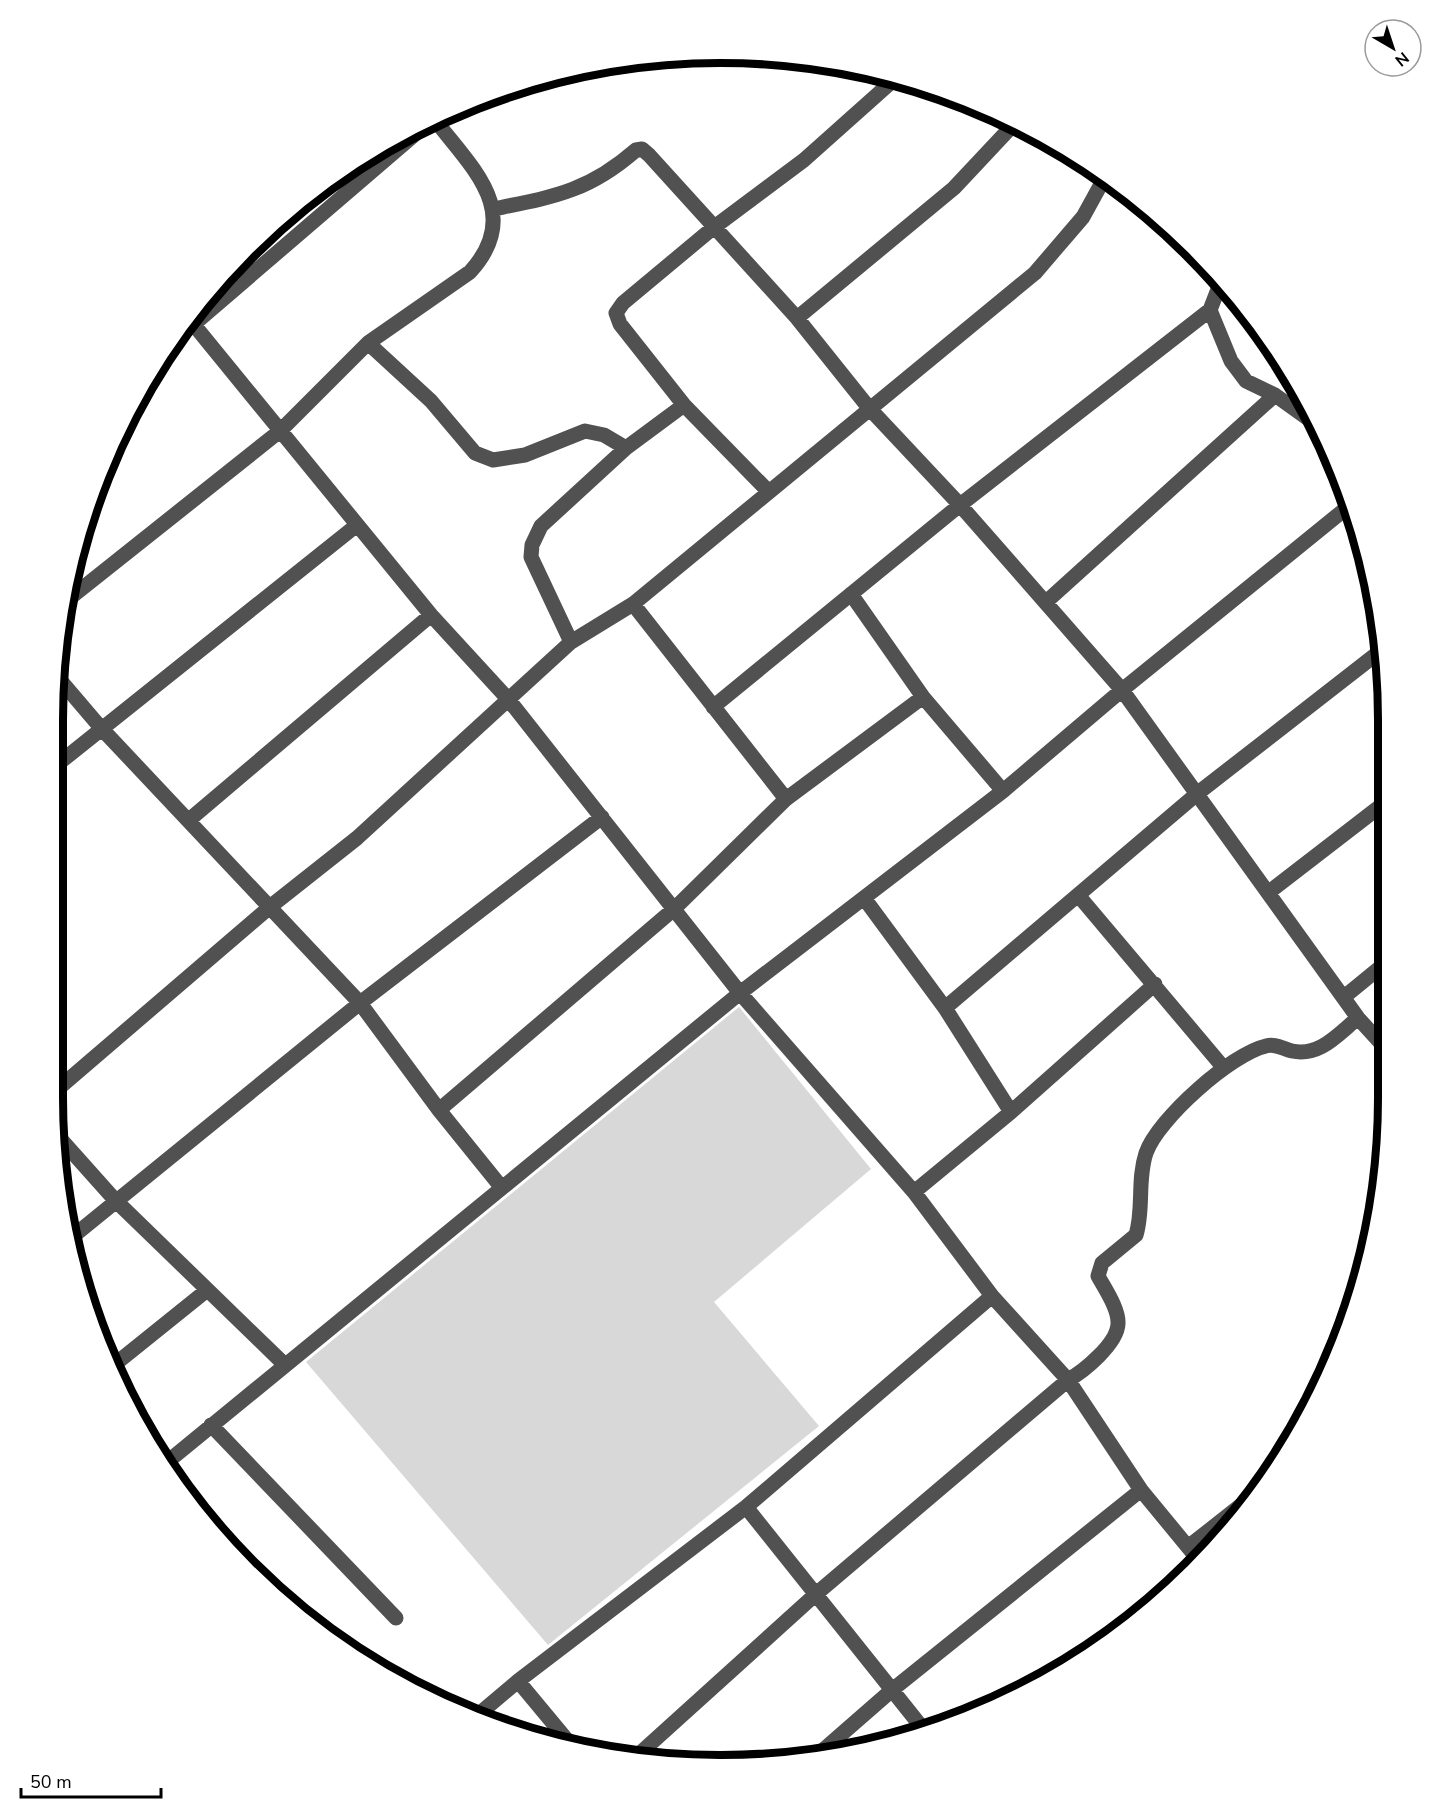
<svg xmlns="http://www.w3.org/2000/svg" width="1441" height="1818" viewBox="0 0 1441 1818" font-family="'Nunito Sans',sans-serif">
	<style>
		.green { fill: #d8d8d8 }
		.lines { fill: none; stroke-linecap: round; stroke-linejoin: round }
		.minor { stroke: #515151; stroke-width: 15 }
		.rim { fill: none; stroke: #000; stroke-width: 8 }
	</style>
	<rect width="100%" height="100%" fill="#fff"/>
	<path class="green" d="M739,1007L871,1169L714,1302L819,1426L548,1645L306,1362Z"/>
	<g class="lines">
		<path class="minor" d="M493,209C553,197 588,192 636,150L642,149L649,155L797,318L869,408L960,505L1122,690L1358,1018L1388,1051
			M1210,310L1231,361L1246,381L1275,395L1314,423
			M797,318L954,188L1016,122
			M190,320L431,615L508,699L740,993L914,1192L992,1296L1068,1380L1141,1490L1197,1558
			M194,324L428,123
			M368,343L431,401L475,453L493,460L525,455L585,431L604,435L626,448
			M769,492L684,405L620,324L616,313L623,303L713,228L804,160L897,77
			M851,594L923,697L1003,791
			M70,598L280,431L368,343L470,272C524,213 472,168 435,120
			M1046,602L1275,395
			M633,604L786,799
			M571,642L531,557L532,545L541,526L626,448L684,405
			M55,674L101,728L360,1003L439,1110L502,1188
			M713,707L960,505L1210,310L1222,279
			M54,767L357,525
			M189,820L431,615
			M1269,892L1387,801
			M1078,895L1223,1067
			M864,898L945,1008L1011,1112
			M1344,997L1388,961
			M945,1008L1198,793L1383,649
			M53,1093L271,906L357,838L571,642L633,604L1035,273L1083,217L1105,177
			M439,1110L674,909L786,799L923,697
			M57,1135L115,1200L285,1365
			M914,1192L1011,1112L1155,984
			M71,1238L360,1003L602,817
			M114,1365L206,1291
			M211,1425L396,1618
			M166,1463L740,993L1003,791L1122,690L1349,506
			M746,1507L924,1730
			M1188,1547L1249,1499
			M518,1681L572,1746
			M479,1714L518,1681L746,1507L992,1296
			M821,1752L892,1690L1141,1490
			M638,1755L816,1594L1068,1380C1084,1371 1117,1344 1118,1324C1119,1309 1105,1289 1098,1276L1102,1263L1136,1235C1144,1209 1137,1180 1146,1153C1158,1119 1231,1054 1266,1046C1275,1043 1283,1049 1292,1051C1320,1057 1338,1034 1358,1018"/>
	</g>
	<path d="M0 0H1441V1818H0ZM720 63H721A657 657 0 0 1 1378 720V1098A657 657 0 0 1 721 1755H720A657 657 0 0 1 63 1098V720A657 657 0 0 1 720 63Z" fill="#fff" fill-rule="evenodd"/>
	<path class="rim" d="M720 63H721A657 657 0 0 1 1378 720V1098A657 657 0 0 1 721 1755H720A657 657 0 0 1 63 1098V720A657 657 0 0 1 720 63Z"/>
	<g transform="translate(1393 48) rotate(141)"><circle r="28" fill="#ffffff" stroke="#999999" stroke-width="1.5"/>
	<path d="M0-4.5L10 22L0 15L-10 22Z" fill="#000000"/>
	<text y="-9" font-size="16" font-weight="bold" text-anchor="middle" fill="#000000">N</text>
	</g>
	<path d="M21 1788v9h140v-9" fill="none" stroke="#000000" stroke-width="3"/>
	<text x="30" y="1788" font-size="18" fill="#000000" stroke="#ffffff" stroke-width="4.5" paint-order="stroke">50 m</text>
</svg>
